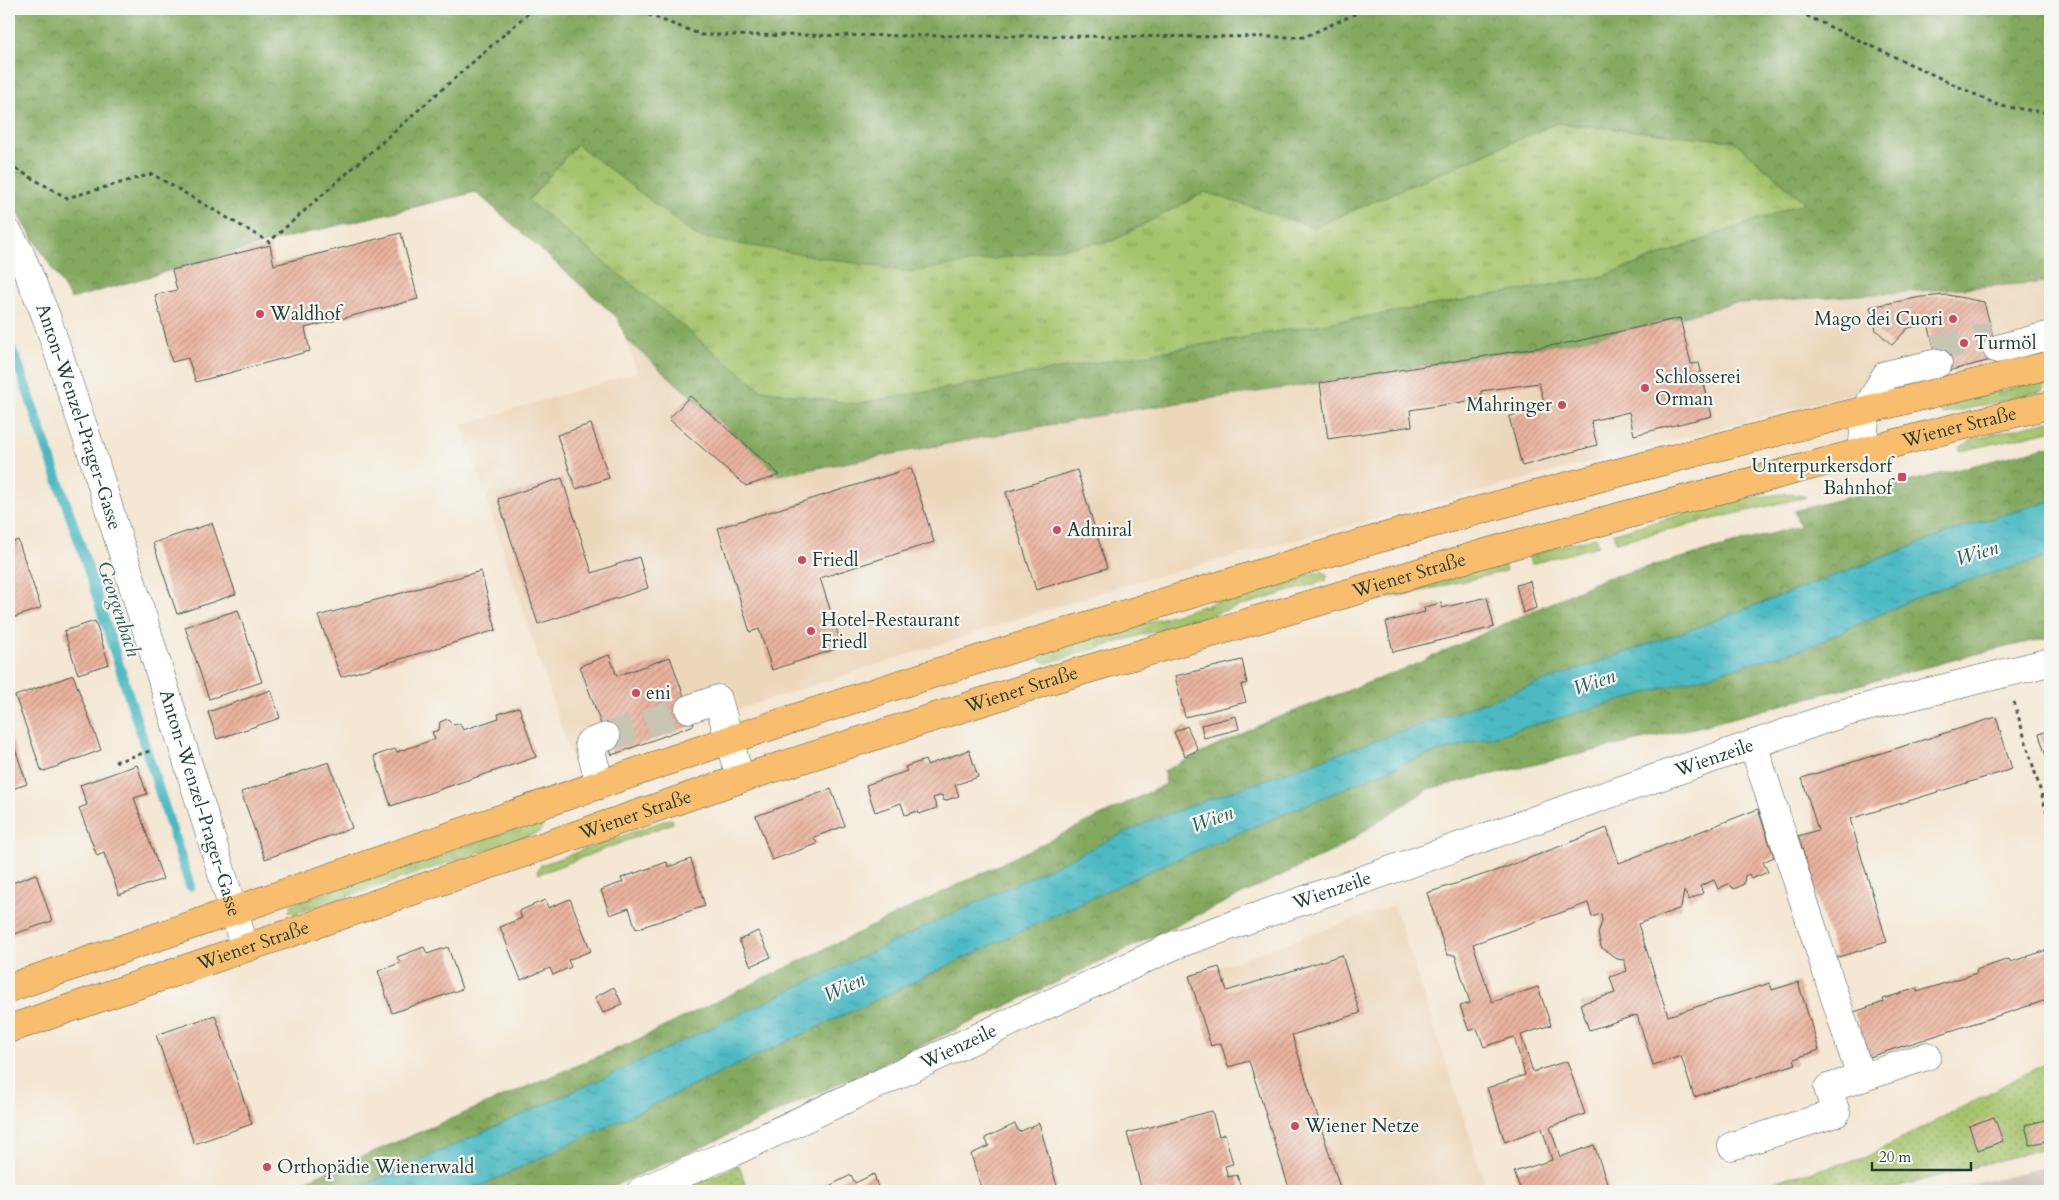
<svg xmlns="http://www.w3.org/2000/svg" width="2059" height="1200" viewBox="0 0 2059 1200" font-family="Cardo,serif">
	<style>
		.built { fill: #edd7bb }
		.industrial { fill: #ccc2b9 }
		.grass { fill: url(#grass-tufts); stroke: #628050 }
		.forest { fill: url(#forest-crowns); stroke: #51734a; fill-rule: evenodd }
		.garden { fill: url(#garden-dots); stroke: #628050 }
		.water { fill: url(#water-ripples); stroke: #367c7c }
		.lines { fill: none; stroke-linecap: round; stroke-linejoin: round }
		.stream { stroke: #4cbac3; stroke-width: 10 }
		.building { fill: url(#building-hatch) }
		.minor-tunnel { stroke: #c9c5b3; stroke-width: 28; stroke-dasharray: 28 14; stroke-linecap: butt }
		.minor-casing { stroke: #3f564c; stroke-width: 29 }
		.major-casing { stroke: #3f564c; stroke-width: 29 }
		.path { stroke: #3f564c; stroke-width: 3; stroke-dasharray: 4 4; stroke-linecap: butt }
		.minor { stroke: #fff; stroke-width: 28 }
		.major { stroke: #f9be6d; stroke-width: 28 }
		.poi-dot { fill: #d1495b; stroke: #f6f6f2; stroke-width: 2 }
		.labels { text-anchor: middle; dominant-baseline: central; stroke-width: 4.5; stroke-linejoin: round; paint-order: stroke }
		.poi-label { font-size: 19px; fill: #1f3d34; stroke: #f6f6f2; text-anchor: start }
		.street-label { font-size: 19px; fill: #1f3d34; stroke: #f6f6f2 }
		.water-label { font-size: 20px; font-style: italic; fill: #2a5c58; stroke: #f6f6f2 }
	</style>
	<defs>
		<pattern id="grass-tufts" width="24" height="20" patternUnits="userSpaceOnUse" patternTransform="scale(1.25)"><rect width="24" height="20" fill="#a4c36b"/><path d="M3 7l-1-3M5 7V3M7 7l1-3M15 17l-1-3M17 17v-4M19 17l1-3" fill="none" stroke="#85a059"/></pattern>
		<pattern id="forest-crowns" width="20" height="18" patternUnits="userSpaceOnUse" patternTransform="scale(1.25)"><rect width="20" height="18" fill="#83a95f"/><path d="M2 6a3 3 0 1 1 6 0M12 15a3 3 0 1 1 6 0" fill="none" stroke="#6b8b4f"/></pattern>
		<pattern id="garden-dots" width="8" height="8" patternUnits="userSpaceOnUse" patternTransform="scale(1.25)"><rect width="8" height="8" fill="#a4c36b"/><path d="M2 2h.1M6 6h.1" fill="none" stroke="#85a059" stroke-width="1.8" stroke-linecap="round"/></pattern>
		<pattern id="water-ripples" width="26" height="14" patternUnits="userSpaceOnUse" patternTransform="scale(1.25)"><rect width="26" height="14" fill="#4cbac3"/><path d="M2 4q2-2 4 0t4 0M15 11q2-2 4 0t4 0" fill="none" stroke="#3f989f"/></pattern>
		<pattern id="building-hatch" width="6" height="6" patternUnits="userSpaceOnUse" patternTransform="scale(1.25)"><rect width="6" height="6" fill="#ebb39f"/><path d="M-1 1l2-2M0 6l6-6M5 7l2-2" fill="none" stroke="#be9382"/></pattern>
	</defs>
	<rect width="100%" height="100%" fill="#f6f6f2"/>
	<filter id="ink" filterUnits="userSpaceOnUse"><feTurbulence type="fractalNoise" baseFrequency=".02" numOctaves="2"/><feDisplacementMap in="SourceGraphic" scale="10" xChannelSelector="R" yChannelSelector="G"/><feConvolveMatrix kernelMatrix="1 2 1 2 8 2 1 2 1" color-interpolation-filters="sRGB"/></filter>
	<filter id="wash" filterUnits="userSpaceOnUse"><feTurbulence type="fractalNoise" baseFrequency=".0096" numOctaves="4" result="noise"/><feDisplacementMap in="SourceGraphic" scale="20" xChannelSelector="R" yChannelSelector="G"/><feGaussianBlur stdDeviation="1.12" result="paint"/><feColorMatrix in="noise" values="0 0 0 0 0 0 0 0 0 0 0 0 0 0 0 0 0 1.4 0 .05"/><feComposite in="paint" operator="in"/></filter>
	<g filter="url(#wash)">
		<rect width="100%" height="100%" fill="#f4e7d3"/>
		<path class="built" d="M2050,282V346L1814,403L1120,586L573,763L462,425L637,372L626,339L780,475L1130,410L1320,383L1417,366L1680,318L1728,304Z
			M1394,905L1488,1191H1290L1219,967Z"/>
		<path class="industrial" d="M2050,1166V1191H1942L2037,1169Z"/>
		<path class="grass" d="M1557,123L1734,141L1805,203L1604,276L855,404L761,390L528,201L577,144L698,237L1112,241L1205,192L1314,227Z
			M2040,381L2047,384L2043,391L1945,414L1939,411V406Z
			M2050,421V431L1961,451L1959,448L1975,438Z
			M1791,493L1806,497L1616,542L1614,533L1733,500Z
			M1596,537L1598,546L1531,564L1528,555Z
			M1504,562L1506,571L1379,601L1378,595Z
			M1321,571L1328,575L1325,581L1047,663L1040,660V657L1044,653Z
			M669,819L673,820V823L539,874L537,872L541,865Z
			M536,822L543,825L540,832L295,914L289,911L292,904Z"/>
		<path class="forest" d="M9,9H2050V282L1728,304L1680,318L1573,342L1320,383L1130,410L780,475L626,339L618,318L476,192L269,242L71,299L9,199ZM1557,123L1734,141L1805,202L1604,276L855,404L761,390L528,200L577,144L698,237L908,272L1112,241L1205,192L1314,227Z
			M2050,446V501L1964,527L1692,629L619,1071L352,1191H281L639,1039L1166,784L1164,771L1269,721L1414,665L1603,579L1800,526L1794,511Z
			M2050,556V637L1980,653L1698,727L1428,789L1337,849L1019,1000L711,1143L602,1191H470L1151,870L1417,758L1809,647L1926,593Z"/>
		<path class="garden" d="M2050,1061V1147L1881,1191H1736L1864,1158Z
			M739,1165L748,1191H678Z"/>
		<path class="water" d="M2050,501V556L1926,593L1809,647L1417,758L1151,870L470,1191H352L619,1071L1156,818L1692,629L1964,527Z"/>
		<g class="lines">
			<path class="stream" d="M9,344L18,364L80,544L190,886"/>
		</g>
		<g id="blocks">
			<path class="building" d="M401,233L418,299L305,328L310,351L196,382L188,358L172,362L155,295L177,290L172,270L270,245L274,265Z
				M1948,295L1984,302L1999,358L1940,373L1928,323L1908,328L1892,345L1876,330L1870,307L1921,297Z
				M1680,318L1691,364L1699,363L1712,416L1634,435L1629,412L1591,421L1597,445L1522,466L1509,417L1544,402L1539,383L1481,391L1482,399L1410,410L1412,426L1328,439L1320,383L1573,342Z
				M690,396L780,475L746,486L669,419Z
				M591,424L609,478L576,489L557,435Z
				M911,468L934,542L820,578L842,647L772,670L759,629L750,632L718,528Z
				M1077,470L1107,568L1036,590L1006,492Z
				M562,478L592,573L639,557L648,588L538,624L498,499Z
				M212,523L236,594L177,614L153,543Z
				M18,540L41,608L9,619V543Z
				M481,571L496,630L341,677L318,616Z
				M1530,581L1536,608L1523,613L1516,585Z
				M1487,597L1494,627L1393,652L1386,622L1425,612L1424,607L1441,603L1442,608Z
				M238,610L262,682L209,699L185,627Z
				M95,621L109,664L78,674L64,631Z
				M609,655L617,676L670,657L694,725L612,755L580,666Z
				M1242,660L1247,683L1241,685L1246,702L1185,717L1175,676Z
				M73,675L101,750L42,772L15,696Z
				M271,690L280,718L217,739L208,712Z
				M519,707L536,757L391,806L374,756L395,749L397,752L435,739L432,732L439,730L440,722L448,719L454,725L460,723L463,730L499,718L498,714Z
				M1236,716L1239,729L1204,738L1201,725Z
				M1996,717L2012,769L1850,819L1887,942L1836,958L1798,836L1818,830L1802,778Z
				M1187,726L1198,750L1185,756L1174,732Z
				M2050,730V769L2039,734Z
				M9,731L27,784L9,790Z
				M969,750L978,777L955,785L959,796L944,801L942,795L933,798L937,808L919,814L918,811L905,815L901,803L875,812L866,785L907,771L905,767L925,760L927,765Z
				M329,762L352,828L265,859L241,792Z
				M137,765L147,794L134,798L163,879L119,895L104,853L97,856L79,808L87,805L80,785Z
				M831,789L845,826L814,837L817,844L772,860L756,816Z
				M1758,809L1774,857L1763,862L1768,872L1751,879L1749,874L1745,876L1744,884L1734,889L1728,884L1718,889L1714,880L1700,886L1703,893L1689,900L1684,891L1681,908L1638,924L1668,1016L1770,983L1772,990L1798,982L1819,1050L1794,1059L1796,1064L1694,1097L1681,1056L1653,1065L1637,1015L1589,1030L1580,1004L1615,993L1610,977L1627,971L1624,960L1617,959L1601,947L1598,934L1602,921L1601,914L1592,917L1588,903L1473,944L1492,1002L1538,987L1551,1025L1521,1035L1533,1072L1567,1061L1585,1114L1550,1127L1560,1157L1594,1145L1610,1191H1521L1514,1172L1552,1160L1542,1128L1505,1142L1487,1088L1525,1075L1514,1037L1484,1047L1477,1028L1469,1031L1460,1006L1470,1003L1455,955H1447L1427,893L1504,868L1607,828L1619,863Z
				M691,859L705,906L636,929L629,908L610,915L601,890L623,882L621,878L667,862L668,867Z
				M36,874L52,921L9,936V884Z
				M570,899L591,951L568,960L571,967L553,975L550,968L521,980L500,927L522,918L519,911L545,900L548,908Z
				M758,931L771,957L751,966L739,940Z
				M424,947L427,954L448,947L462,989L392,1013L378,971L400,963L397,957Z
				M2050,949V999L1869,1057L1854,1012L1884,1002L1883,999L1917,988V992L1977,973L1976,970L2009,959L2011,962Z
				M1342,955L1360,1013L1292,1035L1341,1191H1290L1249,1061L1228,1067L1221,1043L1211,1046L1189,976L1219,967L1227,991Z
				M614,987L622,1004L603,1013L595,997Z
				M215,1015L252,1124L194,1144L156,1035Z
				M1212,1111L1219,1136L1225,1134L1233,1164L1225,1166L1228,1177L1237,1175L1242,1191H1142L1127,1133Z
				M1994,1117L2003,1141L1978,1150L1969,1126Z
				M2050,1119V1140L2030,1145L2025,1125Z
				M1039,1123L1057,1186L1052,1188L1053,1191H982L971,1154L989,1146L985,1138L1015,1124L1019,1132Z
				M874,1174L879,1191L821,1190L851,1175L855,1183Z"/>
		</g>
	</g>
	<g filter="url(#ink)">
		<use href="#blocks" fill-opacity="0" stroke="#3f564c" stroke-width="1"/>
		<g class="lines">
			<path class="minor-tunnel" d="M1934,349L1993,335
				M606,737L689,709"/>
			<g class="minor-casing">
				<g id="minor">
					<path id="s1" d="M9,234L19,251L46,316L90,447L245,948"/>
					<path d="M1997,349L2047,336L2050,340"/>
					<path d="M1862,452L1866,410L1886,375L1938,363"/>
					<path d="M689,709L718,699L740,779"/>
					<path d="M600,785L589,743L606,737"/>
					<path d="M1861,1078L1927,1056"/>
					<path d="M1732,1146L1836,1113L1828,1088L1861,1078L1753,744"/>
					<path id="s2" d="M641,1191L729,1154L1175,945L1843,713L2050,662"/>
				</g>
			</g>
			<g class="major-casing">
				<g id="major">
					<path d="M9,988C249,906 488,821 729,740C909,680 1090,624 1272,570C1529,492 1790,428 2050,365"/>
					<path id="s3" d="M9,1029L740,779L1054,679L1513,545L1949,429L2050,405"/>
				</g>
			</g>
			<path class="path" d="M633,9L702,35L1304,37L1366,9
				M1792,9L2000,106L2050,113
				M9,165L67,198L152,174L269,242L533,9
				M2014,702L2050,823
				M115,762L153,750
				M9,1063L15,1061"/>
			<use href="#minor" class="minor"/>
			<use href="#major" class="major"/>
		</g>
	</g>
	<g class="poi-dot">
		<circle cx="260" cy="314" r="5"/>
		<circle cx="1953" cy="319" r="5"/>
		<circle cx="1964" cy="343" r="5"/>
		<circle cx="1645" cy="388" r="5"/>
		<circle cx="1562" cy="405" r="5"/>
		<rect x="1897" y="472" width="10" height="10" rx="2.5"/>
		<circle cx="1057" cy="530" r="5"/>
		<circle cx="802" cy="560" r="5"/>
		<circle cx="811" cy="631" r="5"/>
		<circle cx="636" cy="693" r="5"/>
		<circle cx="1295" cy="1126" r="5"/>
		<circle cx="267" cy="1167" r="5"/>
	</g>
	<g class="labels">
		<g class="poi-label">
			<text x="270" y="314">Waldhof</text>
			<text x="1943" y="319" text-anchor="end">Mago dei Cuori</text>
			<text x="1974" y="343">Turmöl</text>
			<text x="1655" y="377">Schlosserei<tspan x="1655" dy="22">Orman</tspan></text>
			<text x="1552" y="405" text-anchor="end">Mahringer</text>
			<text x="1892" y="466" text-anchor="end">Unterpurkersdorf<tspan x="1892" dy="22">Bahnhof</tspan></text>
			<text x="1067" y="530">Admiral</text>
			<text x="812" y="560">Friedl</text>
			<text x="821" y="620">Hotel-Restaurant<tspan x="821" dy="22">Friedl</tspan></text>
			<text x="646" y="693">eni</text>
			<text x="1305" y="1126">Wiener Netze</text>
			<text x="277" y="1167">Orthopädie Wienerwald</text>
		</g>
		<g class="street-label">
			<text stroke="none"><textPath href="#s1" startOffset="196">Anton-Wenzel-Prager-Gasse</textPath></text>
			<text stroke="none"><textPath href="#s3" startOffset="2042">Wiener Straße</textPath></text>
			<text stroke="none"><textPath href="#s3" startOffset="1472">Wiener Straße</textPath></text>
			<text stroke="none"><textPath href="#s3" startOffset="1068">Wiener Straße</textPath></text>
			<text stroke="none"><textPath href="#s2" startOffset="1159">Wienzeile</textPath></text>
			<text stroke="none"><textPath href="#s1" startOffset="601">Anton-Wenzel-Prager-Gasse</textPath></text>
			<text stroke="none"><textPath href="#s3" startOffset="662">Wiener Straße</textPath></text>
			<text stroke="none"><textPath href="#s2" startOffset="754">Wienzeile</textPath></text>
			<text stroke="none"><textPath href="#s3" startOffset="258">Wiener Straße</textPath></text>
			<text stroke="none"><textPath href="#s2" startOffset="349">Wienzeile</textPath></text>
		</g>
		<g class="water-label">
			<text transform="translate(1977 553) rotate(-17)">Wien</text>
			<text transform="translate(119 609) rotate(72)">Georgenbach</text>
			<text transform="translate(1594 682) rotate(-19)">Wien</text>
			<text transform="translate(1212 819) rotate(-20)">Wien</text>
			<text transform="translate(844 987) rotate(-25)">Wien</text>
		</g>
	</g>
	<rect width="2059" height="1200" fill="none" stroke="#f6f6f2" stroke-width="30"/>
	<path d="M1872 1162v8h99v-8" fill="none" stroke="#1f3d34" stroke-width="2.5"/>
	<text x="1879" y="1162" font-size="15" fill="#1f3d34" stroke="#f6f6f2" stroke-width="4" paint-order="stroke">20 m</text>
</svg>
